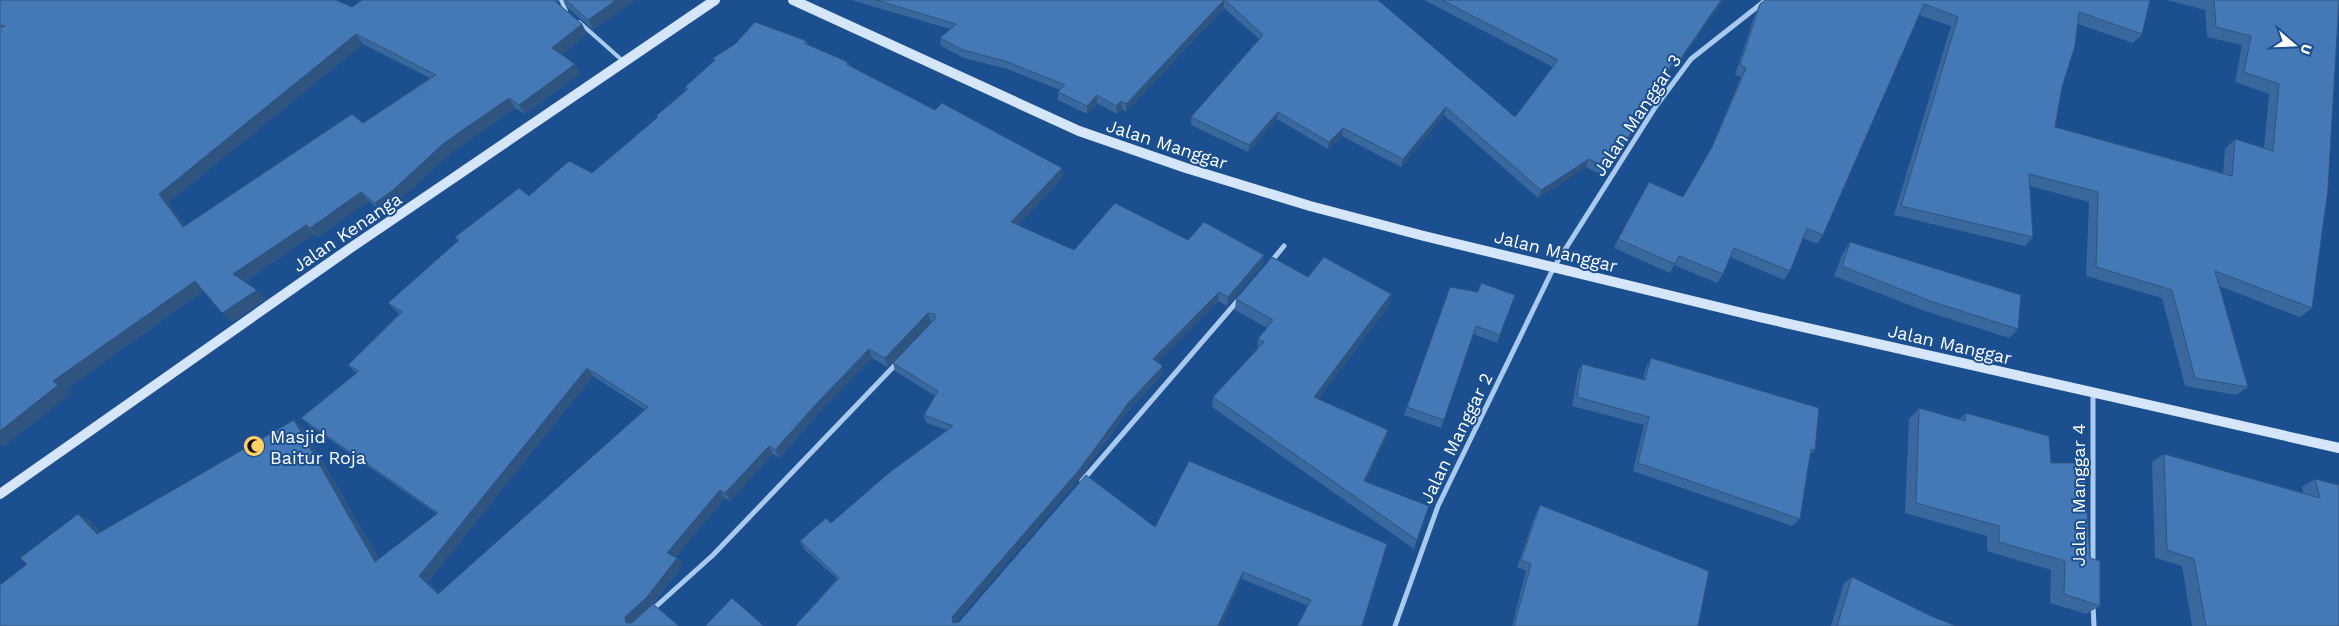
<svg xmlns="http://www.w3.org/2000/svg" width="2339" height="626" viewBox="0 0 2339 626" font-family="'Work Sans',sans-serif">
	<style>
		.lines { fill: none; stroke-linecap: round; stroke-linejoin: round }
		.service { stroke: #a9c9ee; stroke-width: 4 }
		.minor { stroke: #a9c9ee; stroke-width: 5 }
		.secondary { stroke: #d6e6fa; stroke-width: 10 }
		.wall { fill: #3a679d; fill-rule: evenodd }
		.shaded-wall { fill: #305480 }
		.building { fill: #4478b7; stroke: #305480; fill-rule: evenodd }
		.labels { text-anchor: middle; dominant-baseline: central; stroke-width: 4; stroke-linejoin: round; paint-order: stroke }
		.street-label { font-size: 18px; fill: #fff; stroke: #1b4f8f }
		.poi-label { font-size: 18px; fill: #fff; stroke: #1b4f8f; text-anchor: start }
	</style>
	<rect width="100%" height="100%" fill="#1b4f8f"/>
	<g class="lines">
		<path class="service" d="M561,0L566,11
			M579,22L623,61"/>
		<path class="minor" d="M1270,263L1284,246
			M2093,394V563
			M1082,481L1240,298
			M2093,604L2094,626
			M652,610L713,555L897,363
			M1395,626L1438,506L1554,267L1656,106L1691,59L1766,0"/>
		<path class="secondary" d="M793,0L1079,131L1186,168L1310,206L1424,236L1759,317L2339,448
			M0,494L349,249L715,0"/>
	</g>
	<path class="wall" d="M0,0L352,7L362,0H558V4L582,24L587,34L561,55L575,64L580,74L525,114L515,108L451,153L400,199L382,212L369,201L318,237L314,234L244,282L266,299L232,322L203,291L65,390L70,394L4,446L0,444ZM363,44L430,78L363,123L185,226L168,203Z
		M564,0H635L593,30L567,7Z
		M851,0H1378L1515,117L1553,67L1424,0H1723L1677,66L1675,64L1634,117L1637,128L1602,175L1586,167L1538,198L1444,115L1401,167L1342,136L1328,149L1277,119L1248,152L1191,125V117L1259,39L1224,8L1126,112L1122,109L1117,114L1097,103L1087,114L1058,100V92L1060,90L1007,69L964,58L941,46L940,38L950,29Z
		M2150,0L2142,34L2133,43L2078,24L2062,87L2055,127L2223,173L2225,149L2235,139L2264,148L2269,94L2235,82L2242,45L2207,37L2205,10L2167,0H2339L2312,308L2300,317L2219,286L2248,387L2236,395L2185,386L2162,298L2086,276L2089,202L2030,186L2033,237L2025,246L1894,215L1951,26L1919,15L1823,235L1817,244L1803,238L1790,271L1784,280L1730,257L1723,274L1717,283L1674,265L1670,273L1614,248L1618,239L1683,197L1709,153L1741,77L1735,75L1755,14L1760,4Z
		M807,41L808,45L848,62L849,65L1063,177L1018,225L1074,250L1188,240L1263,264L1227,306L1218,301L1158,362L1163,374L1129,410L1080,478L955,623L959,622L1155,527L1387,544L1308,606L1242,579L1221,626H795L837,579L804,549L800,541L831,523L947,430L926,423L924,415L935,396L895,371L893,363L932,322H931L888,367L872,358L820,411L780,458L773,454L730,501L725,498L675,557L677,558L683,565L653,604L679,626L27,564L78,514L90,521L100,532L303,428L379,559L437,514L310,426L301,418L356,373L348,365L399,314L388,303L458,241L455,237L529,196L592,173L657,118L656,116L686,90L685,87L714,61L713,58ZM593,376L645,410L439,593L428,582Z
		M1850,242L2018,329L2009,338L1922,310L1834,276L1843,253Z
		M1308,277L1391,294L1389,305L1318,399L1388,430L1385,440L1365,482L1417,540L1414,549L1212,407L1213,397L1257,350L1258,339L1267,328L1235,310L1236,299Z
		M1478,292L1515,295L1497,343L1473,334L1441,428L1404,415L1407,407Z
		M1651,358L1815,450L1809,456L1800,519L1792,526L1633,471L1644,425L1572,406L1578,372L1582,364L1643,380L1646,367Z
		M1919,408L1959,419L1966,413L2051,463L2090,558L2100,606L2086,614L2050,603L2051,570L1987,551V536L1905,513L1909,419Z
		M2164,454L2303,493L2302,487L2315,479L2339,485V626H2192L2182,566L2155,558L2152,462Z
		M1540,505L1698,626H1512L1526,571L1517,567L1536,513Z
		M1852,577L1931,616L1956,626H1831L1844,583Z"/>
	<path class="shaded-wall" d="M616,0H635L593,30L588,20Z
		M1224,0V8L1126,112V104Z
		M1721,0H1723L1677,66L1681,58Z
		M582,24L587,34L557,58L552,48Z
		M356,34L363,44L168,203L193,236L183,227L159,194Z
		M1678,57L1675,64L1628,124L1632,116Z
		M575,64L580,74L525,114L519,105Z
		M1097,95V103L1087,114V106Z
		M509,98L515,108L451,153L400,199L382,212L375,203L444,143Z
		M1121,101L1122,109L1117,114L1116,106Z
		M1446,107L1444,115L1401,167L1403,159Z
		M1278,112L1277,119L1248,152L1249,145Z
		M1640,121L1637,128L1602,175L1605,167Z
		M1343,128L1342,136L1328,149L1329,142Z
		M1589,159L1586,167L1538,198L1541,190Z
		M1062,168L1063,177L1013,231L1011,222Z
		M361,192L369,201L318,237L310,228Z
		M306,225L314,234L242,283L233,274Z
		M1264,255L1263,264L1227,306L1228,297Z
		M195,281L204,290L65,390L70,394L4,446L0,444V431L53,381Z
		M257,290L266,299L232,322L222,313Z
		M1219,292L1218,301L1153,367V359Z
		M1391,294L1389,305L1312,407L1314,397Z
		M928,313L931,322L888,367L885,358Z
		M869,349L872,358L820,411L780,458L775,450L817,403Z
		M1163,366V374L1129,410L1080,478L955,623H953L952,617L1129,402Z
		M587,368L593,376L428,582L447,601L438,594L419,576Z
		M294,420L303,428L384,568L375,562Z
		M1388,430L1385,440L1361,491L1364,481Z
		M769,446L773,454L730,501L725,493Z
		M720,490L725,498L673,560L667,553Z
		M78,514L90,521L109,541L97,534Z
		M677,558L683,565L653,603L632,623H626L625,617Z
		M1243,572L1242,579L1221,626H1218Z"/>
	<path class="building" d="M0,0H336L352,7L362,0H555L556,2L582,24L552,48L575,64L519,105L509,98L444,143L393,190L375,203L361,192L310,228L306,225L233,274L257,290L222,313L195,281L53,381L58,385L0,431V28L5,26L0,25ZM356,34L436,75L363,123L352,114L183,227L159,194Z
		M566,0H616L588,20Z
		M876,0H1224L1126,104L1121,101L1116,106L1097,95L1087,106L1058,92L1065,85L1005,61L963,50L940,38L956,24Z
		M1225,0H1378L1515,117L1558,60L1442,0H1721L1681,58L1678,57L1632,116L1640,121L1605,167L1589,159L1541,190L1446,107L1403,159L1343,128L1329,142L1278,112L1249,145L1191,117L1263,35Z
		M1765,0H2150L2142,34L2079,12L2075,46L2062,87L2055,127L2232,176L2235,139L2273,151L2279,84L2244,72L2251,36L2216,27L2214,0H2339L2328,189L2312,308L2215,271L2248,387L2195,378L2172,290L2096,267L2098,192L2029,174L2033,237L1901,206L1958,17L1924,4L1823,235L1807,228L1790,271L1734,248L1723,274L1679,256L1675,264L1618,239L1649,182L1683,197L1712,147L1746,68L1740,65L1760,4Z
		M755,22L807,41L804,43L848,62L846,64L935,110L942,103L1062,168L1011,222L1074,250L1115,203L1188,240L1204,222L1264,255L1228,297L1219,292L1153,359L1163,366L1129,402L1079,470L952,617L953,623L959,622L1086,475L1155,527L1189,461L1387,544L1362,626H1297L1311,600L1243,572L1218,626H795L839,578L800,541L826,518L831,523L890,472L953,426L924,415L938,391L893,363L935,319V314L928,313L885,358L869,349L817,403L775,450L769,446L725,493L720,490L667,553L677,558L647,597L625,617L626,623H632L653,604L679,626H0V585L27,564L20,558L78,514L97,534L294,420L375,562L438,513L301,418L359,371L348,365L402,312L388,303L459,240L455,237L519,188L529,196L569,161L592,173L658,117L656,116L688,89L685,87L715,60L713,58L735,44ZM587,368L648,407L438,594L419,576Z
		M1850,242L2021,295L2018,329L1930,301L1842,266Z
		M1272,257L1308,277L1324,257L1391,294L1314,397L1388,430L1364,481L1429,506L1417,540L1213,397L1264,342L1258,339L1273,320L1236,299Z
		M1481,283L1515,295L1500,335L1476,326L1444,420L1407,407L1450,287L1478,292Z
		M1651,358L1819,408L1815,450L1811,449L1800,519L1638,463L1649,417L1577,397L1582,364L1645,380Z
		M1919,408L1965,421L1966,413L2049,436L2051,463H2084L2090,558L2100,561V606L2064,594L2065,561L1999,542V526L1916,503Z
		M2164,454L2320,498L2315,479L2339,485V626H2206L2194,559L2167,550Z
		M1540,505L1709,571L1698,626H1514L1531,564L1521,560Z
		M1852,577L1931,616L1956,626H1837Z
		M732,598L764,626H705Z"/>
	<defs>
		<g id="mosque-disc" transform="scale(1.125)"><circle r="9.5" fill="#ffd166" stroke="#1b4f8f"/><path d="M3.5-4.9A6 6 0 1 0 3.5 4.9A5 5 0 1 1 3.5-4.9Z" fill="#111"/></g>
	</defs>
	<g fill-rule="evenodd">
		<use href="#mosque-disc" x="254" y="446"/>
	</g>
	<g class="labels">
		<g class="street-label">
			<text transform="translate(1637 115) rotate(-56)">Jalan Manggar 3</text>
			<text transform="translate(1167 144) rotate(18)">Jalan Manggar</text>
			<text transform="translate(347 232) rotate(-34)">Jalan Kenanga</text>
			<text transform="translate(1556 251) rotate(14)">Jalan Manggar</text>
			<text transform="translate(1950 344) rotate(13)">Jalan Manggar</text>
			<text transform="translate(1456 438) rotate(-64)">Jalan Manggar 2</text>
			<text transform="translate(2078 495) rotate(-90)">Jalan Manggar 4</text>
		</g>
		<g class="poi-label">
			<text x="270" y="436">Masjid<tspan x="270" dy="21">Baitur Roja</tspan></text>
		</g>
	</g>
	<g transform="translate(2294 45) rotate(109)" stroke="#1b4f8f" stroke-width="4" paint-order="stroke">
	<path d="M0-4L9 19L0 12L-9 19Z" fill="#ffffff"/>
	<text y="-8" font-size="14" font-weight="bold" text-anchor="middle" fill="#ffffff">U</text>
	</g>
</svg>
